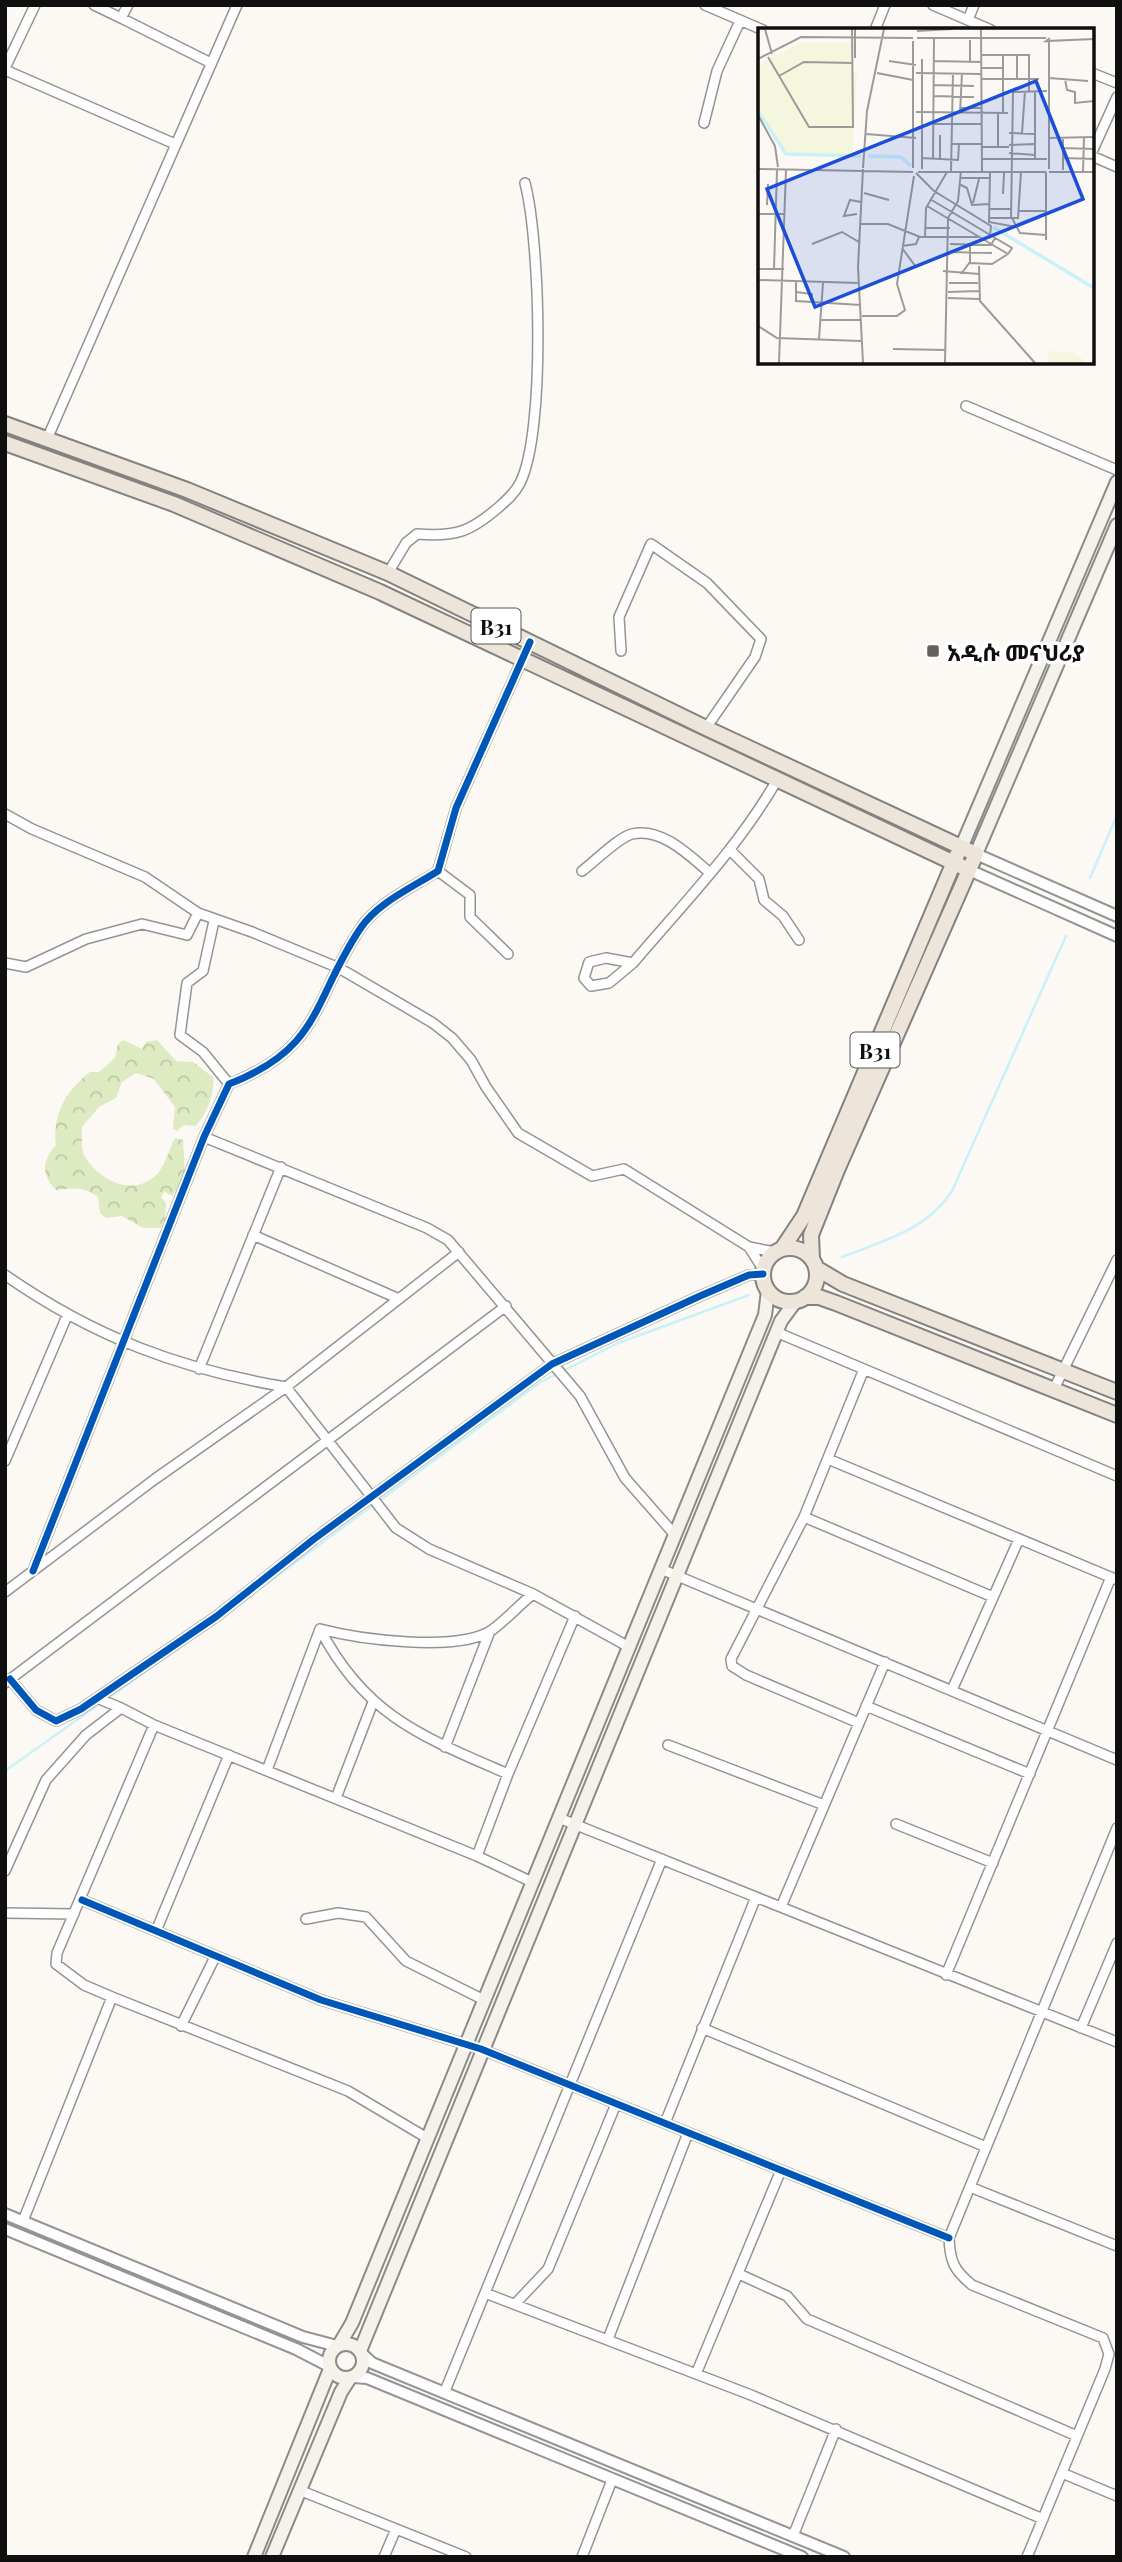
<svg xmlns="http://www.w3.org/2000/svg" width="1122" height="2562" viewBox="0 0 1122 2562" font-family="'Playfair Display','Noto Sans Ethiopic',serif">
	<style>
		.forest { fill: url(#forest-crowns) }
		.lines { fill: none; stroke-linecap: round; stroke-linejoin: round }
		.stream { stroke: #caf1f8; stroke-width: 2.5 }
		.minor-casing { stroke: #969493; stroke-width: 12 }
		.tertiary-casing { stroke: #969493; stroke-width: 14 }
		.secondary-casing { stroke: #8c8b89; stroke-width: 16 }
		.primary-casing { stroke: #838280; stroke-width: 18 }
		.minor { stroke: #fffefe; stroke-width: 9 }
		.tertiary { stroke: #fffefe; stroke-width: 10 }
		.secondary { stroke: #f5f2eb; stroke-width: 12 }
		.primary { stroke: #eee5da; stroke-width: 14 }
		.cycleway-casing { stroke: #fff; stroke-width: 11 }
		.cycleway { stroke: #0057b8; stroke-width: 7 }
		.poi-dot { fill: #626160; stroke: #fff; stroke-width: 2.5 }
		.labels { text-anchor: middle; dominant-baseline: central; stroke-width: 7; stroke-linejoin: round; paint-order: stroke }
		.shield { fill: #fff; stroke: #575757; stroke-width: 2 }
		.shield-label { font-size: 21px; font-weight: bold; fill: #0f0f0f }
		.poi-label { font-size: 23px; font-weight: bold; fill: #0f0f0f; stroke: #fff; text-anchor: start }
		.inset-river { fill: none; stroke: #caf1f8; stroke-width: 3.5 }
		.inset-road { fill: none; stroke: #9d9b99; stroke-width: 2 }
		.view { fill: #1d4ed8; fill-opacity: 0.15; stroke: #1d4ed8; stroke-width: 3.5 }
		.inset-edge { fill: none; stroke: #0f0f0f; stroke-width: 3.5 }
	</style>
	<defs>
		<pattern id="forest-crowns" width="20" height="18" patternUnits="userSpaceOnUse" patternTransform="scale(1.75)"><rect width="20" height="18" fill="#deeac1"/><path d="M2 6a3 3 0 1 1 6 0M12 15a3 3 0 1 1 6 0" fill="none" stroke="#bdc8a5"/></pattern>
	</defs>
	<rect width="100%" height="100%" fill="#fcf9f5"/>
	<path class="forest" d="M123,1040L142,1049L146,1042L157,1040L176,1061L193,1062L213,1077C215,1092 207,1116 195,1126L184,1125L177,1131L173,1129L175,1107L154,1079L136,1073L122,1082L116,1098L99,1107L82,1127C82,1136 81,1147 84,1155C96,1178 130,1197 154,1177C164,1170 169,1149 175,1138L183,1140L185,1175L173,1196L164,1192L161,1197L166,1203L165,1220L161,1228H143L122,1216L106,1218L100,1213L98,1197C83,1186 74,1188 56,1190C41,1174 42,1161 56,1145C52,1114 66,1091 90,1072H99L115,1058L118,1044Z"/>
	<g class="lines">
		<path class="stream" d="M1090,878L1117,815
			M842,1257C883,1241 927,1230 952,1191L1066,936
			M379,1501L539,1383L618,1343L749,1295
			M238,1605L373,1505
			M107,1699L184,1644
			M5,1771L102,1702"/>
		<g class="minor-casing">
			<path id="minor" d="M94,5L121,18L128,5
				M705,5L763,30
				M933,5L991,30
				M121,18L211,63
				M968,20L974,5
				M875,30L885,5
				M5,68L35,5
				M5,70L175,144
				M1092,73L1117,83
				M704,123L717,71L740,21
				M1092,152L1117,97
				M1092,156L1117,167
				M966,406L1117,470
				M47,439L237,5
				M388,573L406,543L417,534C456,537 470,532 499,507C507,500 515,493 520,483C546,432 540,240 525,183
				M621,651L619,617L651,544L707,583L761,639L755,657L706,728
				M5,814L32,829L145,877L198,913L252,932L339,968L433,1023L452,1038L471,1060L486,1087L518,1133L592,1176L624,1169L749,1247
				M731,851L759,879L764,900L783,916L799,940
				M438,871L470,895V917L508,954
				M582,871C594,862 619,837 632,834C662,827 690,856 710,873
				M214,921L203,971L187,983L180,1035L203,1052L229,1084
				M606,958L633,963L609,983L591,986L584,978L589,962Z
				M5,963L26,967L86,939L142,924L187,935L198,913
				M633,963C683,904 738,848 777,780
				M204,1137L427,1228L448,1240L580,1396L625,1478L675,1535
				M253,1235L397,1298
				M763,1269L749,1247L775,1252
				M5,1275C94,1337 179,1369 286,1387L396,1528L429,1549L533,1594L629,1647
				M776,1332L1117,1476
				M199,1369L281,1167
				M1054,1389L1117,1260
				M828,1459L1115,1579
				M5,1461L67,1316
				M804,1517L993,1597
				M661,1569L1117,1760
				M33,1571L204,1137L229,1084C322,1048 312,1001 360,929C377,903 413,887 438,871L456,808L530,642
				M5,1592L155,1479L286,1387L459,1252
				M320,1629C365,1716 423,1737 508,1774
				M10,1679L36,1710L56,1721L81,1709L217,1616L314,1539L552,1364L700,1296L749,1275L763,1274
				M5,1683L506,1306
				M952,1690L1019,1539
				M97,1698L121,1708
				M866,1706L1030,1774
				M859,1723L746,1675L732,1666L731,1659L804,1517L864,1369
				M154,1725L57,1953L56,1964L84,1985L112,1997L348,2091L427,2138
				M668,1745L824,1805
				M445,1747L490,1631
				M267,1770L320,1629C358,1639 458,1653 492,1630C506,1620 519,1605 533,1594
				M336,1798L373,1702
				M559,1818L1117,2042
				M896,1824L993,1863
				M477,1856L508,1774L575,1616
				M5,1871L46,1780L86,1735L121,1708L154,1725L477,1856L532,1882
				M82,1900L321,2000L481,2049L949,2238
				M781,1907L885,1662
				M5,1913L74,1914
				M306,1919L338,1913L366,1917L406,1961L484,2000
				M156,1931L229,1755
				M946,1975L1111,1577
				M181,2026L215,1957
				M702,2028L986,2147
				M1081,2028L1117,1943
				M665,2123L756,1897
				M970,2187L1117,2246
				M23,2221L112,1997
				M739,2274L787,2296L807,2319L1077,2436
				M485,2293L751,2395L1043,2519
				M515,2304L548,2269L616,2104
				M608,2339L688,2133
				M696,2374L781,2170
				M445,2391L662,1859
				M1062,2473L1117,2496
				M299,2490L466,2557
				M793,2536L836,2429
				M384,2557L396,2529
				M582,2557L612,2480
				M1027,2557L1105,2369L1109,2354L1103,2338L972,2285C954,2270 950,2262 949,2238L1117,1828"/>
		</g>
		<g class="tertiary-casing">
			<path id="tertiary" d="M976,854L1117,916
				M969,870L1117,936
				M5,2214L303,2337L337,2346
				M5,2229L296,2349L329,2366
				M361,2353L372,2363L844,2557
				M353,2377L367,2378L802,2557"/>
		</g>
		<g class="secondary-casing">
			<path id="secondary" d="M961,848L1117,482
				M976,854L1117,525
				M329 2361a17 17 0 1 1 34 0a17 17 0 1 1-34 0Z
				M339,2345L352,2323L765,1315L768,1291
				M360,2351L781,1321L795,1302
				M254,2557L330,2369
				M272,2557L341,2392L350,2378"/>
		</g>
		<g class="primary-casing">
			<path id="primary" d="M5,424L187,490L388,573L706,728L976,854L837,1170L811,1235L812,1259
				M5,443L174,504L380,592L969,870
				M763 1275a27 27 0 1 1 54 0a27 27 0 1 1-54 0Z
				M782,1249L804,1216L957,855
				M816,1268L843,1284L1117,1392
				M805,1297H819L836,1303L1117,1415"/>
		</g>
		<use href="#minor" class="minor"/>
		<use href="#tertiary" class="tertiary"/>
		<use href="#secondary" class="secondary"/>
		<use href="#primary" class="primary"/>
		<g class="cycleway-casing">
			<path id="cycleway" d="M33,1571L204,1137L229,1084C322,1048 312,1001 360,929C377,903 413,887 438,871L456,808L530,642
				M10,1679L36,1710L56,1721L81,1709L217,1616L314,1539L552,1364L700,1296L749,1275L763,1274
				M82,1900L321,2000L481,2049L949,2238"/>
		</g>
		<use href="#cycleway" class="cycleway"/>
	</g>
	<rect class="poi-dot" x="926" y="644" width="14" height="14" rx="3.5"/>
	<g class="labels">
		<g class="shield">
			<rect x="471.5" y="608.5" width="49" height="35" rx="5"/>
			<rect x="850.5" y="1032.5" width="49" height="35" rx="5"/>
		</g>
		<g class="shield-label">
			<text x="496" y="626">B31</text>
			<text x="875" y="1050">B31</text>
		</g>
		<g class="poi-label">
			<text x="947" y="651">አዲሱ መናህሪያ</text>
		</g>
	</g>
	<g transform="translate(758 28)">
		<rect width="336" height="336" fill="#fcf9f5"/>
		<path d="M44,14H93V42L99,45L95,126L28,125L0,80V37ZM290,323L316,325L330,335H289Z" fill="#f4f6de"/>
		<path class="inset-river" d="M0,83L28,126L103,128M110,128L143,129L153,138M235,199L336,260"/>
		<path class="inset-road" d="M7,1L14,26M223,1L224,143M159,3L195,1M159,10H288M292,10L288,13L336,11M212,12V34M223,27H271V63M245,27V85M259,27V52M10,29L51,99H95L94,1M97,30V1M0,31L43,9L155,10M131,33L158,37M176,33L223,34M223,40H245M119,45L155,52M158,45L223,46M21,48L46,34L95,35M291,50L330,53M223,51H281M307,51L309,62L317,64V75L336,73M176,57L216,58M175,68L216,69M202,80H224M158,84L250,85M202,85L204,45M0,87L17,118L20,139M175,96H224M251,105L276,106M264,105L267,63M108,106L158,110M291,110L336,109M305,110V142M194,116H223M251,117L276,116M224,119H251M240,120V85M305,120L336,121M251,125L277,127M164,130L200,132L201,116M175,130L176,10M182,130V107M305,130L336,131M224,131H289M277,131V63M105,140L109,83L126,1M155,140V13M0,141L155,144M164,141V31M291,141V14M193,143L195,45M160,144H288M232,144L231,194L258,199M288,144V212M291,144H336M325,144L326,110M158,145L176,163L233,198L232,207M202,150H231M201,156L209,160L214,177L231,176M106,165L131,172M245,166L246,145M172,171L254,220L250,226M215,175L221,151M9,177L10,156M169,178L250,226M231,181H253M261,183H289M0,186H27M99,186L86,188L92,172L103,174M232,190H260L263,144M253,190L255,64L289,63M254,190L262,205L288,207M102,196H130L162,209H220M167,200H192M167,209L168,180L189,144M54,216L84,204L101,214M192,216L233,217L237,210M144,218L158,216L161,209M144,220L158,239M190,224L234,225M211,235L234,236L250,226M221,238L222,273L277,335M0,241H26M16,241L19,142M185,243L221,246M203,246L212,234V217M0,252L101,255M38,254V273L103,277M191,255H220M38,264L54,266L53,275M190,264L221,263M190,270L222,271M104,288H139L147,282L139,256L156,148M63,292H102M0,298L19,310L103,313M61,311L65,255M135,321L188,322M21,335L28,142M105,335L100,239L105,141M187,335L190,190L200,173L203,143"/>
		<path class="view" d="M278,53L325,171L57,279L9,161Z"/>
		<rect width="336" height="336" class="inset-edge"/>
	</g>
	<rect width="1122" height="2562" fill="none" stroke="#0f0f0f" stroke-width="14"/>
</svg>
